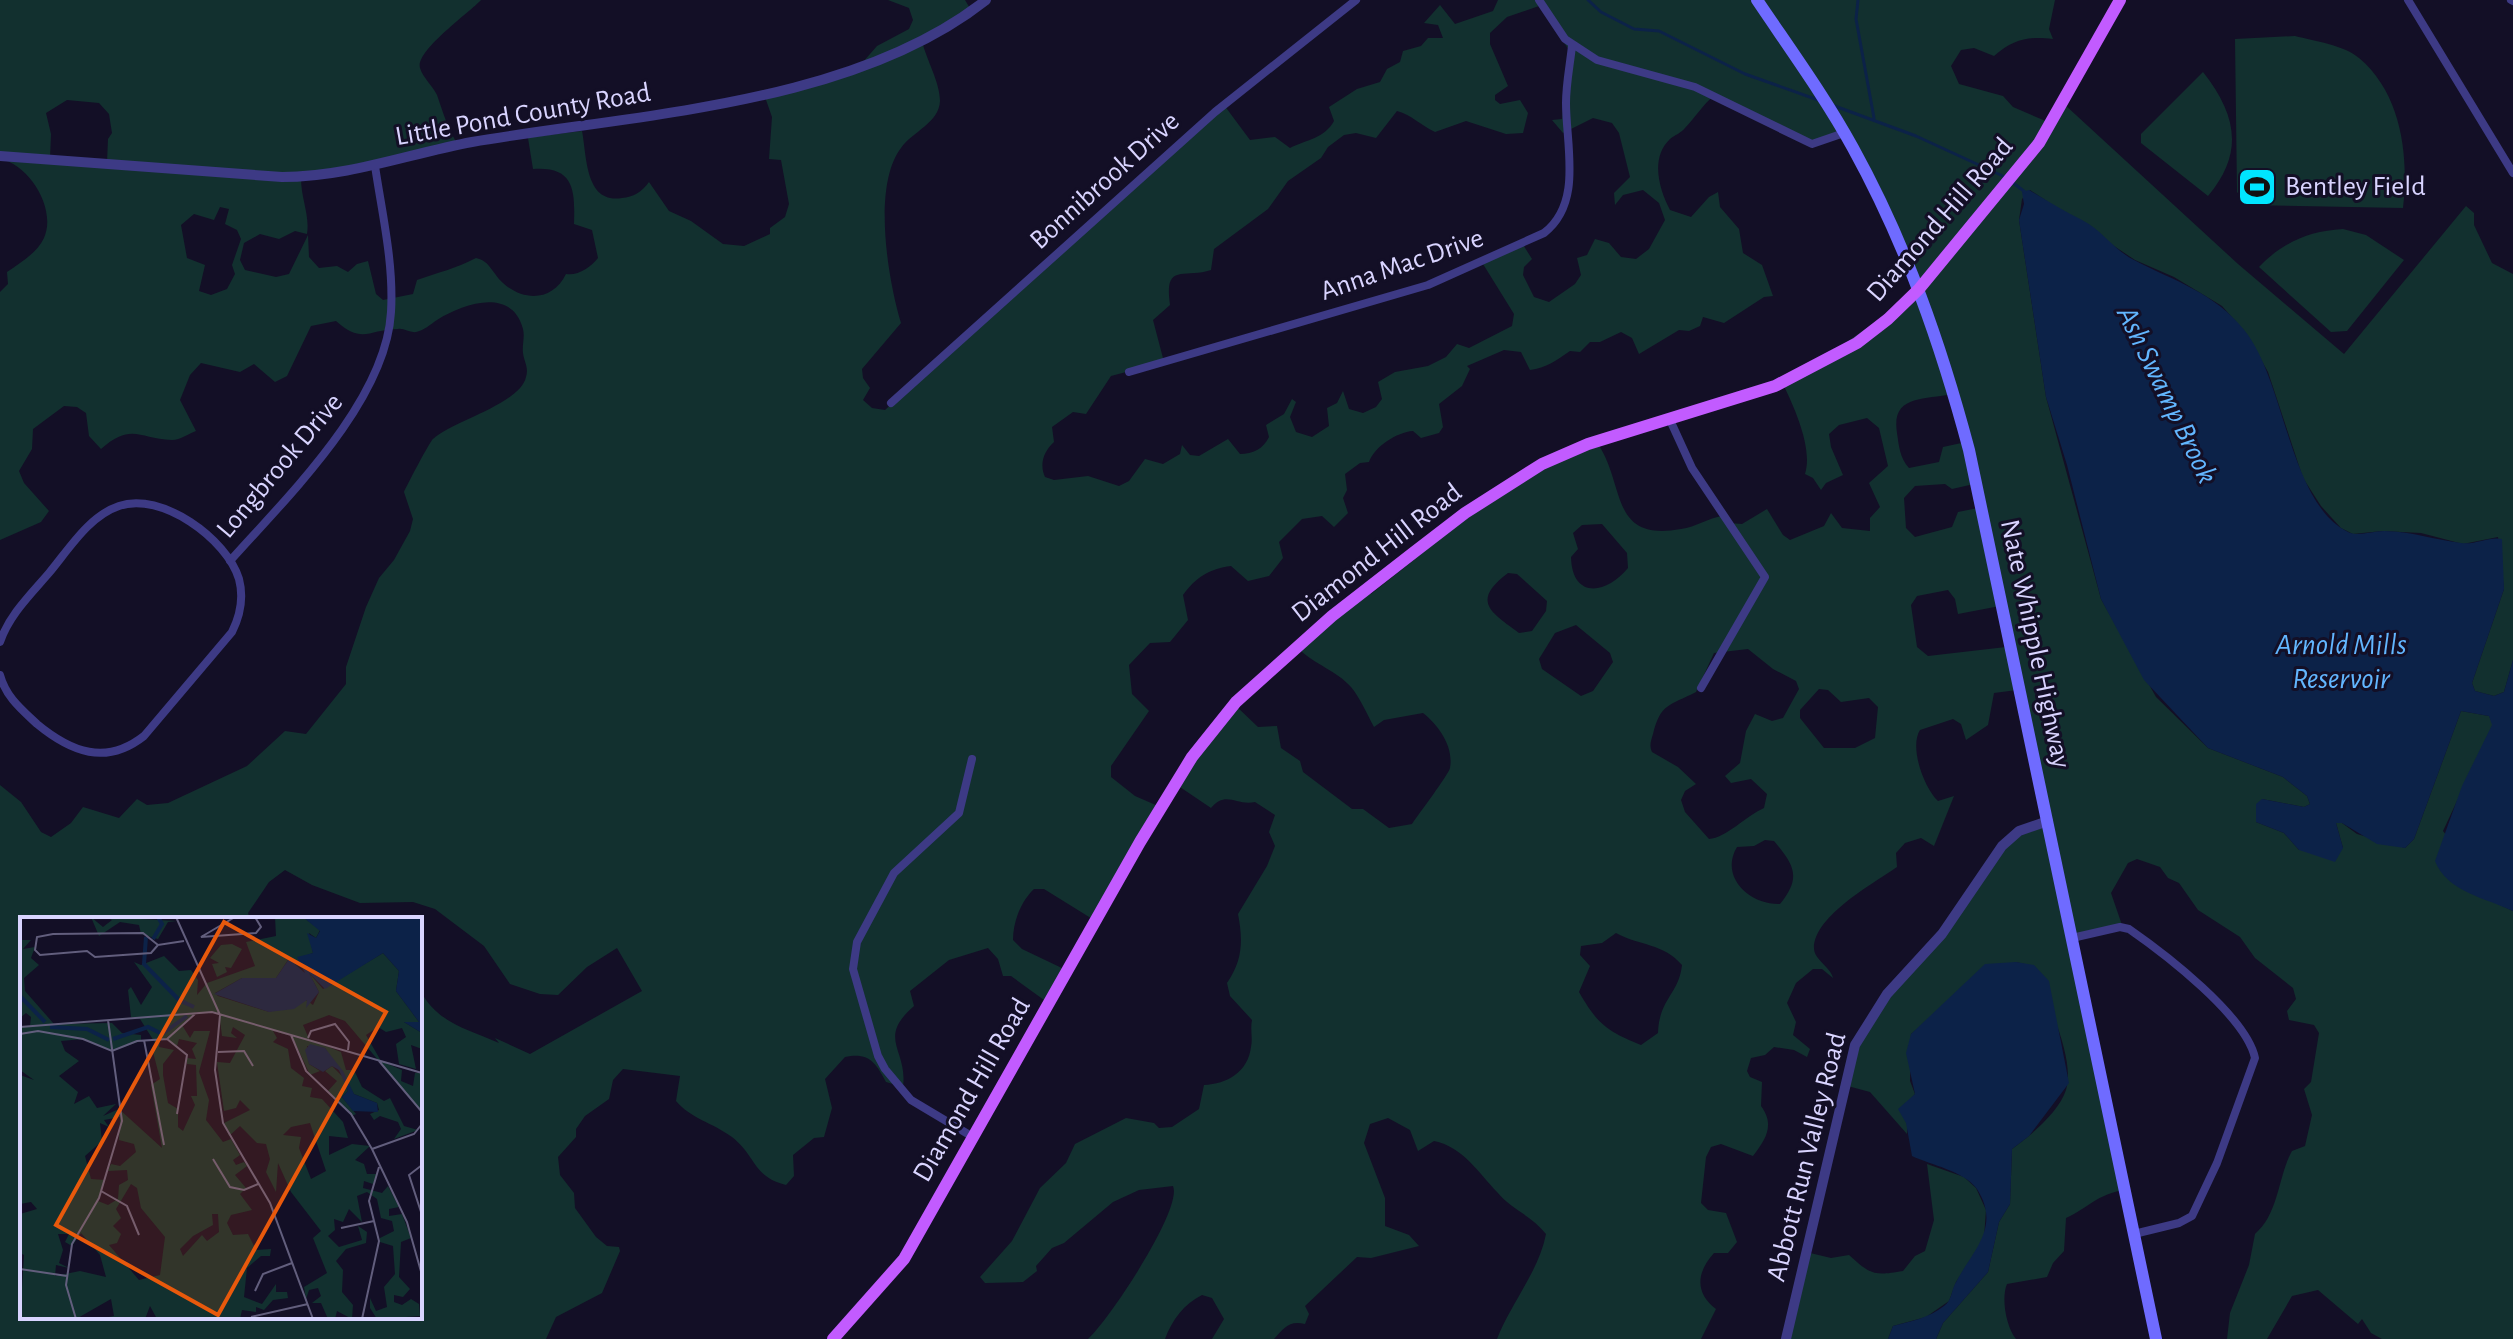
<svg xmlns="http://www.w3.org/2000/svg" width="2513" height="1339" viewBox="0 0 2513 1339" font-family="'Alegreya Sans',sans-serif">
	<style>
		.green { fill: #12302f; fill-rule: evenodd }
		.water { fill: #0c2248 }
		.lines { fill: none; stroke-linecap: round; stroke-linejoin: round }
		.stream { stroke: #0c2248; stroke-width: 3 }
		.minor { stroke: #3d3a85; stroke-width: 8 }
		.tertiary { stroke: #3d3a85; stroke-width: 10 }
		.secondary { stroke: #6f6bff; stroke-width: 12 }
		.primary { stroke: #c25bff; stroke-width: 12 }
		.labels { text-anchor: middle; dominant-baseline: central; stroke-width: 6; stroke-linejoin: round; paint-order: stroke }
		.street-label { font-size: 28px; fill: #d9d4ff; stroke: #130f26 }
		.poi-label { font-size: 28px; fill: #d9d4ff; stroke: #130f26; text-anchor: start }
		.water-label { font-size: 30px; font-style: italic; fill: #62b6ff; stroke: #130f26 }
		.inset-river { fill: none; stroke: #0c2248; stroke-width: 4 }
		.inset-road { fill: none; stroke: #625e7d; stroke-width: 2 }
		.view { fill: #e8590c; fill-opacity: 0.15; stroke: #e8590c; stroke-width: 4 }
		.inset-edge { fill: none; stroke: #d9d4ff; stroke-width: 4 }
	</style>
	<rect width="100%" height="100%" fill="#130f26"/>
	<path class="green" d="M0,0H481C469,13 415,51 420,68C423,78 433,86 437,95C444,115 447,127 459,147L301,178C301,199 310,215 307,234L295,231L279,239L260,234L244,243L240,260L245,270L276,277L289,274L308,235L309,257L319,268L337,266L348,272L357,264L368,261L376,294L383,300L413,294L417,280C437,273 457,268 476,258C490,261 492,273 503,283C524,302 553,301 566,274C578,276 591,267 598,258L592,230L574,224C575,191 575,166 533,169L528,138L532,137L582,131C587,157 585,204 622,198C633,197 642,192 649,182L669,211L691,221L723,244L744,246L770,234V228L785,217L789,204L781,160L769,159L772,117L765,97L863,62L877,46L909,29L913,20L909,8L888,0H965L971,10L922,41C926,59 940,82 940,101C939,123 912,132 901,148C872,186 888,280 901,323L862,369L863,378L870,388L863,400L872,408L885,410L1224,105L1250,140L1275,137L1290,148C1306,140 1325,138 1334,121L1329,107L1357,89L1380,82L1387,69L1400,62L1403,51L1421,46L1428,38H1443L1438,25L1424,23L1440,5L1455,24L1493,11L1498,0H2055L2049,29L2053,39C2028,36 2014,39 1994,56L1974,48L1961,50L1951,66L1959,84L2003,96L2013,107L2048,122L2064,104L2238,264L2344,354L2466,206L2474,213V225L2492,263L2513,274V660L2504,692L2494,696L2475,691L2472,683L2504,589L2498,537L2463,544L2421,533L2382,531L2353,534L2341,528L2321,506L2303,478L2268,372L2246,333L2222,306L2174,277L2135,260L2030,190L2022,199L2019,220L2046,397L2101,599L2156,697L2208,748L2283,777L2307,796L2310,804L2304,807L2262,799L2256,822L2284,833L2299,850L2343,848L2336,823H2342L2357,834L2405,848L2414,839L2461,711L2489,716L2493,724L2443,831L2498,904L2513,911V1339H2382L2371,1333L2362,1319L2358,1324L2318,1290L2292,1296L2267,1339H2227L2230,1313L2249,1265L2255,1234C2279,1214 2278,1176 2292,1151L2305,1146L2312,1115L2304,1089L2311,1082L2319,1033L2314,1025L2289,1020L2287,1011L2296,999L2293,988L2255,958L2240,937L2198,910L2179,883L2168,878L2160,867L2137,859L2128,863L2111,893L2122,925L2071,942L2122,1190C2091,1198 2090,1207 2066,1218L2064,1251L2053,1263L2047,1277L2007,1284C2001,1298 2006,1327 2016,1339H1936L1943,1323L1988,1272L1999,1222L2010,1204L2012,1149C2030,1136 2059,1112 2066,1090C2076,1058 2045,997 2033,966L2016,962L1935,1014L1911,1034L1910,1081L1915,1094L1909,1101L1907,1134L1870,1092L1844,1085L1860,1030L1925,954L1999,847L2044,824L2017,690L1994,693L1988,725L1966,740L1961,724L1953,719L1920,730C1909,747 1924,788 1938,801L1954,796L1934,846L1921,838L1905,843L1896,853L1897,867C1874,883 1814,916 1814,948C1814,960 1830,966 1833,978L1822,969H1813L1796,983L1787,1003L1796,1022L1793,1035L1810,1049L1807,1057L1794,1050L1774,1047L1765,1055L1751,1058L1747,1071L1750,1077L1762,1082L1761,1106C1775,1125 1766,1139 1753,1156L1721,1144L1711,1147L1706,1157L1701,1203L1708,1210L1726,1213L1737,1242L1728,1253H1714C1696,1273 1695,1293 1716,1309L1701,1339H1497C1511,1303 1539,1271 1546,1234C1532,1216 1511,1209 1497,1192C1478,1172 1463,1147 1434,1141L1418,1151L1410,1130L1388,1118L1370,1124L1364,1143L1385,1198V1226L1409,1235L1419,1246L1371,1258L1357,1257L1305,1306L1309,1314L1305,1324C1289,1320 1284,1328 1274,1339H1212L1224,1319L1212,1298L1202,1295C1184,1304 1172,1320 1165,1339H1088C1109,1320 1183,1209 1173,1186L1139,1190L1113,1202L1064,1243L1052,1248L1036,1266L1037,1271L1023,1282L985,1283L980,1277L1012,1241L1040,1188L1066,1163L1075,1144L1126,1118L1154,1123L1159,1128L1172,1127L1199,1109L1204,1085C1227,1084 1248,1072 1251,1047C1253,1038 1250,1030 1252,1020L1230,996L1227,983C1243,960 1243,940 1238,914L1267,866L1275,846L1269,832L1275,815L1255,802C1236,806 1226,790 1211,808L1174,783L1236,706L1258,727L1277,726L1281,748L1300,761L1303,772L1352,809H1363L1389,828L1412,824C1418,815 1449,774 1450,768C1454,746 1438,725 1423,713L1384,720L1374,727C1367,714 1360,698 1351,687C1336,670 1315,665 1299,649L1364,593L1371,594L1414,560L1411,558L1542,466L1598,444C1626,486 1609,542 1681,529C1696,527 1708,518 1723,516L1729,523L1742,524L1767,509L1783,535L1790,540L1824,526L1831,513L1842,528L1870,531V518L1880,507L1869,483L1888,466L1879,428L1867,418L1839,425L1829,434L1831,447L1843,475L1826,483L1821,490L1813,478L1805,474C1813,449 1795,409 1784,386L1918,292L1843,134L1817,143L1715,95C1702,105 1696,117 1685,128C1681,133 1675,135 1670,139C1650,158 1659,189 1670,210L1691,217L1709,197L1718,192L1720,207L1739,229L1743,253L1762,265L1773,296L1764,297L1724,323L1703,317L1700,326L1689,331L1679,330L1639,354L1632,338L1621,332L1600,342H1590L1580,352L1570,351C1557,360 1546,368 1530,370L1521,352L1504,350L1467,366L1470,369L1462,386L1439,404L1443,427L1439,433L1421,438L1413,431C1397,432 1374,447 1369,462L1360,463L1345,474L1347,490L1343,498L1348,513L1334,527L1322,516L1302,519L1279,542L1283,558L1269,576L1248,581L1231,566C1209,569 1196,577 1183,595L1188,620L1170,642L1150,643L1129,665L1132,694L1149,711L1111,766V777L1135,796L1158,806L1094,920L1044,889H1034C1021,901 1013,922 1013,940L1022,949L1066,970L1044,1000L1011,976H1003L998,959L988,948L949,960L910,991L914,1006C876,1039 908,1049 903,1087L886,1082C876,1063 869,1052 845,1057L825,1079L832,1108L824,1137L814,1138L793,1155L794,1176L786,1185C753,1177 757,1157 732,1137C713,1123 690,1118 676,1101L680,1076L623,1069L613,1080L609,1099L585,1116L576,1129V1137L558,1157L560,1175L574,1193L575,1208L596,1237L607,1246L619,1247L620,1251L602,1293L556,1317L546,1339H0V785L21,802L41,832L51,837L71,823L83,807L119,818L137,799L147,805L168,803L247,766L285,731L306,734L346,684V667L366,607L379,578L394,560L410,531L413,519L404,492C406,487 430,441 433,439C453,421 520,404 526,377C529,367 524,362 523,353C522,345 525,337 523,329C512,287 464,303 437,320C431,324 423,331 416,332C410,333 404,328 398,329C369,329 363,345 336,321L311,326L287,376L275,382L254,364L240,372L201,363L190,375L180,400L196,431C190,433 180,440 172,440C139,439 132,422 101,449L89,436L86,413L77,407L64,406L33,429L32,449L19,471L24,483L49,511L41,522L0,540V292L8,284L7,272C20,263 37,253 44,238C57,209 29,164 0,159ZM1539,6L1569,50L1562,119L1552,120L1563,133L1593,118L1612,123L1619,133L1630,177L1614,193L1615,205L1623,195L1643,190L1659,203L1665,220L1649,249L1636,259L1621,257L1609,243L1595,239L1587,255L1577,258L1581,275L1575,284L1549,302L1534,297L1523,275L1524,267L1532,259L1522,243L1483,264L1514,314L1512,326L1469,348L1457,344L1446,357L1428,366L1395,372L1378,382L1382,399L1376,407L1363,413L1349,409L1343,391L1337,403L1327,408L1329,426L1312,437L1296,432L1290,417L1296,402L1292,399L1284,414L1266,425L1269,437C1263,449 1253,454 1240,454L1228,439L1199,456L1190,455L1182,445L1180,454L1163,464L1145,459L1129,481L1119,486L1088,476L1054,480L1045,477C1039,464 1044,451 1054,442L1052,427L1073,412L1086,414L1111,376L1164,362L1153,320L1170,305C1164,262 1183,279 1211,270L1214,249L1268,209L1288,181L1321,158L1328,147L1344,135L1356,133L1376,138L1397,111C1412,115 1420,125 1435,132L1466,121L1506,134L1523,133L1528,113L1520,100L1500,104L1495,100V95L1508,86L1490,44V33L1507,17ZM67,100L99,103L109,114L112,133L108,139L107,163L50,158L51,134L46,113ZM220,207L229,209L225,224L237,230L241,239L232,265L235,274L227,289L211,295L199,291L205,265L187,258L181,225L194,214L214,220ZM1952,394L1966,442L1943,447L1939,462L1909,468C1900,458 1899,447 1897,433C1891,395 1923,400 1952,394ZM1945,484L1952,489L1974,484L1978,508L1958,512L1952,527L1915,537L1906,528L1904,498L1915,486ZM1602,524L1627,553L1628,568C1606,595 1572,599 1571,557L1578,549L1573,533L1582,525ZM1508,573L1517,574L1547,601L1546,611L1532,631L1519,633C1490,612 1471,601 1508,573ZM1948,590L1955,599L1958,614L2000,606L2006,647L1928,656L1917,647L1911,605L1917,596ZM1576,625L1610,653L1613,662L1593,691L1581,696L1542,669L1539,659L1555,633ZM1748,649L1773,669L1796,681L1799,689L1783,718L1772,721L1755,714L1746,731L1740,763L1725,776L1731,783L1751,779L1767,794L1764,808C1746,816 1726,838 1709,839L1685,812L1681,800L1685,791L1696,784L1678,767L1652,752C1649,745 1651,741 1653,734C1661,703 1669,706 1696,692L1714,653ZM1819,689L1828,690L1841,702L1869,698L1878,707L1875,738L1855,748H1824L1800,718V710ZM1765,840L1774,841C1794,865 1802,877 1780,904C1750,905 1719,877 1737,847L1754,846ZM285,870L312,885L360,903L413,902L435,909L484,946L510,984L540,994L558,995L587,967L617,948L642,991L530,1054L495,1038L499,1043C467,1029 437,1023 420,990V1317H22V919H250L248,913L269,882ZM1616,933C1640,946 1663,943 1682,965C1679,994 1659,999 1658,1033L1641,1045C1607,1031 1598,1025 1579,992L1590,966L1580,955L1581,946L1602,943Z
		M2295,36C2314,41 2344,45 2359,58C2402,94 2409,157 2403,208L2248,205L2237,192L2235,39Z
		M2203,72C2236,114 2245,152 2208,196L2141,143V134Z
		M2343,229L2366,235L2404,260L2347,331L2331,332L2259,267C2283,242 2309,231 2343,229Z
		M1927,1164L1964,1177L1976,1188L1986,1210L1984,1238L1956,1282L1949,1301L1926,1317L1893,1326L1888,1339H1785L1806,1252L1831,1258L1849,1255C1871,1275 1874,1276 1903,1271L1915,1256L1925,1251L1934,1220Z"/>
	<path class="water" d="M2029,190C2047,201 2064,211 2082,220C2101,229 2114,250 2134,260C2176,282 2214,292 2245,331C2286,383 2289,503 2348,532C2358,537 2372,531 2384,531C2411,531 2435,540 2461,543C2475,545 2490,536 2502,539L2504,589L2472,683L2475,691L2494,696L2504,692L2513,660V911C2486,898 2447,892 2435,861L2462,786L2492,725L2489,716L2461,711L2414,839L2405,848L2377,844L2342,823H2336L2343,848L2335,862L2299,850L2284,833L2256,822V804L2262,799L2304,807L2310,804L2307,796L2283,777L2208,748L2144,680L2101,599L2067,465L2046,397L2019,220L2024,204L2022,192Z
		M2016,962L2034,965L2049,981L2069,1083L2029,1136L2012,1149L2010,1204L1999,1222L1988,1272L1943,1323L1936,1339H1888L1893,1326C1911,1321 1929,1318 1944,1306C1952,1300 1951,1292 1955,1284C1971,1252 2002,1228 1977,1189C1964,1171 1931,1165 1912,1156L1906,1123L1898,1109L1915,1094L1906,1053L1911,1034L1985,964Z"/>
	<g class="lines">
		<path class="stream" d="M1588,0L1601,12L1634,29L1659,31L1745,74L1821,101
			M1858,0L1856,19L1874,118
			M1832,105L1916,136L2005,177
			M2012,182L2025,192"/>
		<path class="minor" d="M1539,0L1565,39L1597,60L1695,87L1812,144L1844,133
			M2408,0L2513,173
			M2511,0L2513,1
			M1129,372L1428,285L1544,233C1583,203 1566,146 1566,103C1566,84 1570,65 1572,46
			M891,403L1215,112L1356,0
			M1670,420L1692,468L1765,577L1701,688
			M230,561C288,496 386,401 391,312C394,264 382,213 375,166
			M0,642C9,615 31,594 49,573C69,549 89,516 119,506C161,491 227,539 239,579C244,598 240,616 232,632L144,736C106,766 71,752 37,724C21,709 6,697 0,675
			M972,759L959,813L894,873L857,942L853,969L878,1056L885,1069L911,1100L973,1137
			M2072,938L2120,927L2129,929C2165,954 2246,1016 2255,1058L2217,1163L2192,1216L2179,1223L2134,1234"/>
		<path class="tertiary" d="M0,156L282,177C348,177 408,154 472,142C634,114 852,106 986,0
			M1786,1339L1855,1045L1887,994L1942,934L2002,846L2019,831L2048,821"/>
		<path class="secondary" d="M1757,0C1790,49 1825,97 1853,148C1906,244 1941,345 1969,450L2156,1339"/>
		<path class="primary" d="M833,1339L904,1259L1140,842L1192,757L1236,702L1332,616L1413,553L1465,513L1542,464L1588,444L1775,386L1857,343L1888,319L1919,289L2039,143L2120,0"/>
	</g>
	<defs>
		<g id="stadium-square" transform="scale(2)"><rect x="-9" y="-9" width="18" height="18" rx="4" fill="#00e5ff" stroke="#130f26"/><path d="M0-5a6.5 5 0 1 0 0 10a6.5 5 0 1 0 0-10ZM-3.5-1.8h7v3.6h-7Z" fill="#111"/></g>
	</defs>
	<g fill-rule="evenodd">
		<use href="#stadium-square" x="2257" y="187"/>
	</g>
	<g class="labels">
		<g class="street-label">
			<text transform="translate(523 115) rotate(-10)">Little Pond County Road</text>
			<text transform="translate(1105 181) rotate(-42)">Bonnibrook Drive</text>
			<text transform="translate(1940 220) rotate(-49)">Diamond Hill Road</text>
			<text transform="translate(1402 265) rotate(-19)">Anna Mac Drive</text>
			<text transform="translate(280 466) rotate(-50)">Longbrook Drive</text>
			<text transform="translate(1377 553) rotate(-38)">Diamond Hill Road</text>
			<text transform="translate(2035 644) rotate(78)">Nate Whipple Highway</text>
			<text transform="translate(972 1090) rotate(-60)">Diamond Hill Road</text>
			<text transform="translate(1807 1157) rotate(-76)">Abbott Run Valley Road</text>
		</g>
		<g class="poi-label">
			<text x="2285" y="187">Bentley Field</text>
		</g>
		<g class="water-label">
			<text transform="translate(2167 395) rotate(64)">Ash Swamp Brook</text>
			<text x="2341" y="645">Arnold Mills<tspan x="2341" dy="34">Reservoir</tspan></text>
		</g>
	</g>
	<g transform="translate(20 917)">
		<rect width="402" height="402" fill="#130f26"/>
		<path d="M71,0L83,10L92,3L86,0L157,4L148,5L138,22L121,17L119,8L100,5L79,19ZM255,0H283L300,13L296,21L289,16L293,36L279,41L287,54L268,43L256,61H222L195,76L198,79L249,95L286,83L293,88L299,75L289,56L303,72L363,36L379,54L376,74L399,105H384L402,116V132L391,128L396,152L379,147L376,127L386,120L382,111L366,115L358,110L346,118L361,144L382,153L381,164L393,169L395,156H402V195L325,104L309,98L283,108L289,122L321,135L326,153H334L342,170L364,184L370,181L384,209L398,213L374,222L381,212L378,205L360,199L354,203L350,197L359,193L357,186L334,177L305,131L287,129L289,147L300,154L290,158L272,119L253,114L257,121L253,125L268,132L271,151L284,161L282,169L292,171L290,180L302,182L323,205L328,221L309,219V238L332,227L350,229L335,243L344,247L347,257H357L353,267L344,264L343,271L362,276L368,269L379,290L369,292V299L382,297L391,321L381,325L379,360L390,372L383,380L374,378V385L382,388L391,382L399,387L400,399L357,402L350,391V381L356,394L367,390L364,370L375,357L373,329L360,325V321L374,314L372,304L361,301L357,282L347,275L337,279L342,305L329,292L323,305L314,302L315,313L308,319L319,330L342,323L338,309L347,315L346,326L326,332L316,344L323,353L322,375L333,388L332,402L317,394L315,402H308L301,386H292L301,379L298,371L289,373L286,382L284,370L307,356L293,321L301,314L271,275L258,246L256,275L246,255L250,242L246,227L237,226L220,209L209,219L204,206L230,193L220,183L216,191L204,194L197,145L210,146L225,118L213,110L211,116L217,121L202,119L199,96L176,95L162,108L170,121L174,114H190L179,155L189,183L186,203L203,225L211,222L220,238L213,243L216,248L224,245L227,249L215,258L226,271L220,277L232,293L211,298L207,306L213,318L228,317L236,333L251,332L250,339H241L227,351L224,380L242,387L256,367V375H267L268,381L253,383L244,393L236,390V395L222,393L220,402H137L130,389L125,402H78L94,399L91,382L56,402H0L4,338L0,336V297L17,292L11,285L0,287V158L14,163L0,153V110L10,109L11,100L6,96L0,101V23H11L3,32L15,30L11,41L19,48L4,61L5,74L34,107L92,106L102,116L121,118V124L92,134L63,122L41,124L45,134L59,144L39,159L58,175L54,187L69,179L77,191L96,187L83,199L99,192L142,231L131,168L140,162L133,135L137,129L120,102L111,100L108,73L111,70L121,88L132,70L114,45L121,48L144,39L159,54L171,53L178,63L177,78L187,66L235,49L226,25L256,19ZM147,122L157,129L159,122L177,126L172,132L176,142L167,141V147L176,148L177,179H171L175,188L163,214L158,210V192L148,186L143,158V147L154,133L139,130L140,123ZM100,200L99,223L114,227L116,235L100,249L91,247L88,254L107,253L108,263L99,268L98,282L88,288L78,284L85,263L71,262L65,239L82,224L80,206L89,210L84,203ZM290,206L306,254L291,262L279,231L281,220L263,218L271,210ZM111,267L117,271L121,291L145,320L140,358L119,363L89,328L97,326L101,317L93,309L101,301L96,292ZM192,297H198L199,315L187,324L182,318L163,339L160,332L173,319L193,308ZM61,316L80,338L86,360L60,354L35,359L36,348L49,351L39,346L43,333L38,317H49L45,325L52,329ZM212,27L222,32L211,51L205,50L207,55L197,60L192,47L199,46L190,41L201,28ZM312,149L324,161L328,174L322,180L336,197L332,199L308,174L317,164L305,154Z" fill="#12302f" fill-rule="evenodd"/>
		<path d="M283,0H402V116L384,105H399L376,74L379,54L363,36L305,72L289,56L299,75L286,91L287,83L274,92L249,95L194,77L222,61H256L269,42L285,56L277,40L293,36L287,16L296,21L300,14ZM290,127L305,131L323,154L334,177L357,186L358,195L333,194L322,180L328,174L319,153L312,149L303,155L289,147L285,133Z" fill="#0c2248"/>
		<path class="inset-river" d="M126,20L124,47L159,83L174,90M133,22L142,7L138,0M0,79L25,105M30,110L67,112L89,123M93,122L128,110L142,117L167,99"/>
		<path class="inset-road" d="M156,0L200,98L195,153L203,206L250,286L293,402M215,0L181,20L236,16L241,10L235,0M138,28L131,36L75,40L67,34L20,38L15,33L17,20L33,17L123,16L138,28L164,24M0,110L192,95L402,156M0,117L18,114L63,122L92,134L117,124L147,122L175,97M271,118L286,154L331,197L352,232L387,305L402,358M288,121L291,114L315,107L329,125L328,133M147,122L167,138L157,197M124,123L144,228M198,135L224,134L233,149M359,144L402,195M352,232L394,217L402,207M193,242L210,270L224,273L238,267M402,248L389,258L402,298M81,274L107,289L119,318M321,311L354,304M0,352L47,359M235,374L243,357L272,346M231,400L288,387M56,402L46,368L52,327L79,281L102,204L88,103M342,402L359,324L349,284L359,250"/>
		<path class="view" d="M204,5L366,95L198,398L36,308Z"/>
		<rect width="402" height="402" class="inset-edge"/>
	</g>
</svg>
